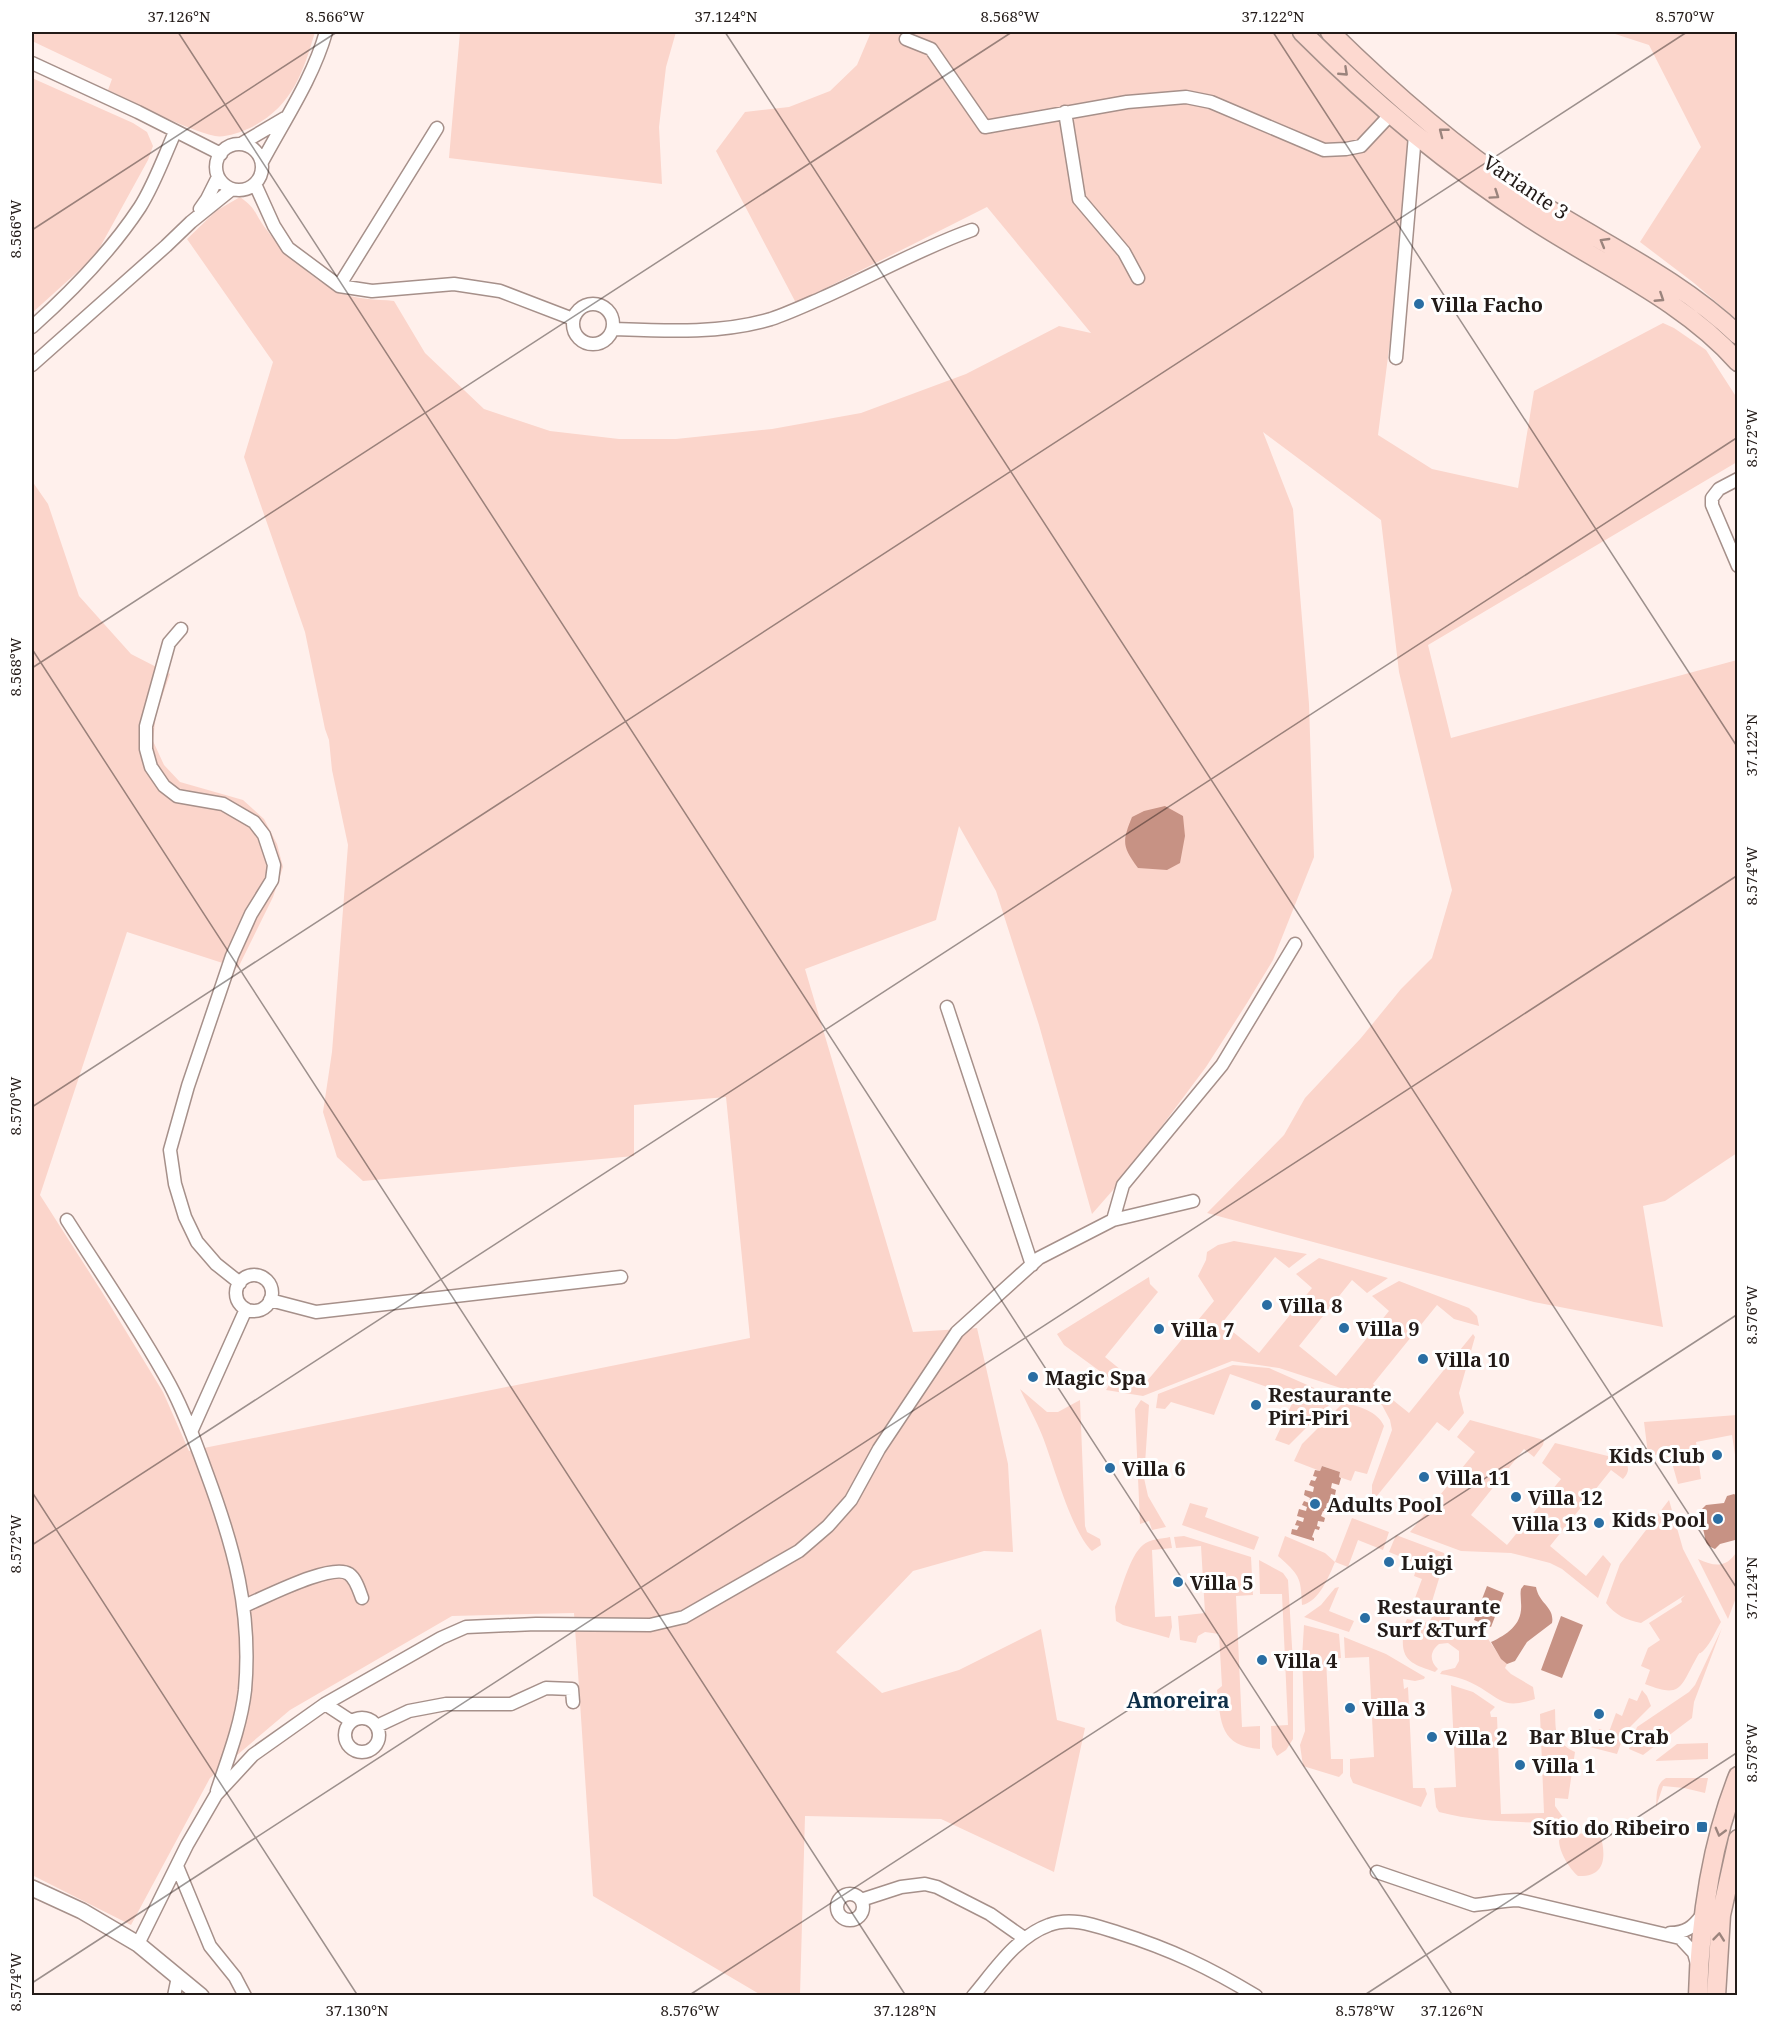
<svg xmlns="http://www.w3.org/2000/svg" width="1769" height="2027" viewBox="0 0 1769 2027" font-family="'Noto Serif',serif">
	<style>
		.green { fill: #fbd5cb }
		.water { fill: #c79284 }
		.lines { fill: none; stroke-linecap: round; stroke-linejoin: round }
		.minor-casing { stroke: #a6908a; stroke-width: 15 }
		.tertiary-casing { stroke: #a6908a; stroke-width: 18 }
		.secondary-casing { stroke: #a6908a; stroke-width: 21 }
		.minor { stroke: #fff; stroke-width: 12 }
		.tertiary { stroke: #fff; stroke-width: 15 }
		.secondary { stroke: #fdd9d0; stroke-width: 18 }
		.oneway { stroke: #9b847d }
		.ticks { fill: none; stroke: #231b18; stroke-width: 1.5; stroke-opacity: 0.45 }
		.poi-dot { fill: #2a6ea3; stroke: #fff; stroke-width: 2 }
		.labels { text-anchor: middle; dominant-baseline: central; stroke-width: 6; stroke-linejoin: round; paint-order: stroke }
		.street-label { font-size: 20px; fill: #231b18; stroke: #fff }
		.poi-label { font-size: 20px; font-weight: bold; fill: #231b18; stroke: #fff; text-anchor: start }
		.neighbourhood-label { font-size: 21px; font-weight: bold; fill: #0e2f48; stroke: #fff }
		.neatline { fill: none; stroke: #231b18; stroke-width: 2 }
		.ticks-label { font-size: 15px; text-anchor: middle; fill: #231b18 }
	</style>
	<rect width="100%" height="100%" fill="#fff0ec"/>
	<path class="green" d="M32,32H315C303,73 292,107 250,128C241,132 225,138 215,136C183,129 139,104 108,90L112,79L32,41Z
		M460,32H676L666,67L659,127L662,184L449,158Z
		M871,32H1291L1342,81L1415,146L1378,435L1432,469L1518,488L1534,391L1663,323L1674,328L1706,350L1737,398V462L1428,645L1451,738L1737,660V1153L1665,1201L1643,1206L1663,1327L1534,1302L1207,1213L1284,1135L1305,1098L1361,1038L1401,989L1432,958L1452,890L1399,672L1381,520L1263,432L1293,509L1309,704L1314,857L1273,960L1247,1003L1206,1067L1120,1182L1092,1214L1039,1025L996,891L959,826L936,920L805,969L913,1332L977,1328L1008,1464L1013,1552L984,1551L913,1571L836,1652L882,1693L959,1670L1041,1629L1057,1720L1085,1728L1054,1872L941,1819L805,1816L800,1995H761L593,1896L574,1613L452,1616L290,1710L210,1778L131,1925L32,1875V481L48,504L79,596L131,654L170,674L156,714L153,741L164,765L180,782L243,800L264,819L277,844L283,867L273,897L238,968L127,932L40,1195L102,1292L163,1392L189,1451L750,1338L726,1097L634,1105V1156L363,1181L337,1157L323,1112L332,1052L348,845L332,770L329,740L325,729L305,632L244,457L273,362L187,239L216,211L240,197C257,209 254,213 266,229C282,251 314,281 339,292C356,300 376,299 394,301L425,353L484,409L550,431L619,439H676L772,429L861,413L966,374L1059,326L1091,333L987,207L796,303L716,151L745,112L789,107L830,91L857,65Z
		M1609,32H1737V320L1694,283L1640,242L1701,147L1649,45Z
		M32,78L133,123L147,132L153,146L148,160L99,249L84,266L32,313Z
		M1234,1241L1307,1254L1289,1268L1275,1257L1222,1323L1259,1353L1312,1288L1296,1274L1319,1258L1388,1278L1367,1293L1352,1280L1299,1346L1336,1376L1389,1311L1372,1296L1399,1281L1469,1308L1477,1316L1479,1326L1454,1319L1437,1305L1373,1384L1409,1413L1473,1334L1475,1337L1459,1393L1464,1413L1449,1431L1437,1422L1372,1502V1485L1392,1430L1390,1420L1382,1405L1359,1394L1279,1368L1232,1361L1143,1396L1106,1390L1112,1380L1064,1345L1057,1334L1149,1277L1150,1284L1158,1292L1105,1357L1142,1387L1214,1301L1198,1276L1206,1260L1207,1252L1218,1245Z
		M1233,1365L1269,1368L1330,1395V1404L1289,1445L1275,1440L1296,1395H1290L1230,1374L1214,1415L1171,1402L1165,1409L1156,1408L1158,1394Z
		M1020,1389L1047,1412H1058L1080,1400L1085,1526L1087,1532L1100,1539L1101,1545L1092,1551C1071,1531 1054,1465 1042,1435C1036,1420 1027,1404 1020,1389Z
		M1141,1400L1149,1405L1144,1478L1148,1496L1166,1527L1152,1530L1149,1521L1140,1524L1135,1409Z
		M1343,1403C1358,1405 1378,1412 1384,1426L1367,1474L1355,1471L1351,1481L1339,1477L1340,1472L1322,1466L1320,1471L1294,1461L1302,1444Z
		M1737,1415V1468L1732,1435L1696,1442L1701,1479L1678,1484L1672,1463L1667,1456L1648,1454L1644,1422Z
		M1470,1420L1544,1440L1543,1445L1534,1457L1524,1449L1471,1515L1507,1545L1561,1479L1542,1463L1555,1443L1624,1460C1630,1468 1629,1472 1623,1479L1611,1470L1550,1546L1586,1576L1603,1555L1611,1564L1598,1598L1562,1569L1550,1563L1511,1553L1461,1551L1410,1532L1475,1452L1457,1437Z
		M1669,1500L1683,1549L1721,1622C1716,1630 1711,1643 1704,1650C1697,1657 1702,1649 1697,1657C1680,1687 1682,1699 1645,1684L1650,1670L1641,1666L1648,1648L1660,1640L1649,1623L1682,1602L1681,1599L1685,1595L1641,1623C1626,1620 1615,1615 1606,1603L1620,1564Z
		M1190,1503L1208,1508L1205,1517L1259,1537L1254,1550L1182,1525Z
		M1352,1518L1389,1532L1383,1550L1358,1540L1348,1567L1335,1562C1329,1576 1319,1602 1302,1605C1301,1576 1299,1575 1278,1556L1285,1536L1325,1553L1335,1562Z
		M1396,1535L1444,1553L1445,1559L1430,1608L1426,1613H1420L1411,1609L1422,1579L1414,1576L1418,1564L1389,1552Z
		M1184,1536L1251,1557L1253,1595L1236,1596L1242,1727L1260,1726V1749C1220,1746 1221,1723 1217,1690L1222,1686L1219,1634L1205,1632L1198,1636L1196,1643L1180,1640L1178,1616L1205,1613L1201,1546L1176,1548L1174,1537Z
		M1170,1537L1172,1548L1152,1550L1155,1617L1171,1616L1172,1627L1169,1638L1123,1625L1116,1621L1115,1607C1121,1591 1130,1555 1143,1545C1150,1539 1161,1539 1170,1537Z
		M1737,1551V1595L1728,1619L1698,1559C1715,1567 1727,1568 1737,1551Z
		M1259,1560L1283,1573L1288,1580L1293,1663V1739L1286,1750L1277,1756L1272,1747L1271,1726L1288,1725L1282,1594H1260Z
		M1339,1587L1329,1611L1354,1621L1349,1632L1304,1617L1321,1605L1335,1588Z
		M1437,1605L1452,1611C1448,1621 1448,1628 1456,1635L1466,1634L1474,1625C1491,1637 1493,1651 1507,1664L1505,1668L1511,1674L1533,1687L1535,1699C1507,1708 1504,1703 1481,1688C1468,1680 1455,1676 1440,1674L1442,1671L1455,1668L1459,1661V1651L1448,1643L1439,1644C1430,1651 1429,1661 1438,1669L1435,1672C1415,1665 1401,1662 1403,1638C1404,1630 1404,1625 1407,1619L1428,1623L1431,1619Z
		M1304,1625L1339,1634L1341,1658L1326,1659L1331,1759H1343V1773L1339,1777L1303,1766L1300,1745L1305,1731L1302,1658Z
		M1722,1628L1694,1702L1692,1718L1643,1755L1629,1749L1637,1727L1689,1692L1695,1685Z
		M1344,1637L1386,1654L1425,1677L1424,1679L1415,1681L1403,1679L1404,1689L1408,1687L1413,1788H1425L1427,1794L1421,1807L1353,1783L1350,1776V1759L1374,1757L1369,1657L1345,1658Z
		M1451,1685L1473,1692L1495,1707L1490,1712L1491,1717H1497L1501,1814L1544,1813L1540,1714L1555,1709C1556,1731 1553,1741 1575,1752L1568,1799L1555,1798V1806L1567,1823C1523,1822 1481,1823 1439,1812L1436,1807L1434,1788L1456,1787Z
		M1642,1690L1647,1696L1651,1706L1625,1732L1617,1754L1586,1746L1590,1737L1595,1739L1599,1729L1609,1732L1616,1713L1622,1716L1629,1698L1637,1701Z
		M1708,1743V1759L1655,1761L1677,1744Z
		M1666,1778H1708L1705,1793L1684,1788L1663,1786L1656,1807C1657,1797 1655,1784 1666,1778Z
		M1600,1833C1606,1855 1607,1877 1578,1876C1569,1868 1559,1852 1559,1840L1567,1834Z"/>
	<path class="water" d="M1165,806L1183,816L1185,836L1180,863L1167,870L1138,868C1122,846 1122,842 1132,817L1144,811Z
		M1322,1466L1340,1472L1339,1477L1341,1478L1339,1485L1332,1483L1331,1488L1336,1490L1335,1495L1331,1494L1330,1497L1334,1498L1332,1504L1327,1503L1326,1507L1329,1508L1328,1512L1323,1511L1321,1516L1325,1518L1324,1522L1318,1521L1317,1526L1320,1527L1319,1530L1315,1529L1312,1537L1314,1538V1541L1291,1534L1292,1529L1297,1530L1299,1526L1295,1525L1297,1520L1303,1522L1304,1518L1297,1516L1299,1509L1306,1511L1307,1507L1302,1505L1304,1501L1309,1503L1310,1498L1304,1495L1305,1490L1313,1492L1314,1487L1309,1485L1311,1480L1315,1481L1317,1477L1313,1476L1315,1470L1320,1471Z
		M1734,1494L1737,1496V1537L1735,1540L1720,1544L1715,1549C1705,1545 1706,1542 1704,1533C1703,1527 1699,1520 1698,1513L1706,1505L1724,1503L1727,1496Z
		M1524,1585L1536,1587C1539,1604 1555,1607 1552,1623L1527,1642L1515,1661L1507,1664L1501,1659L1491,1642C1508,1634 1523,1624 1521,1603C1521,1598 1520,1594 1521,1589Z
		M1487,1586L1504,1593L1491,1627L1474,1620Z
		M1561,1616L1583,1625L1562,1678L1541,1670Z"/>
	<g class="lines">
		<g class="minor-casing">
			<path id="minor" d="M906,39L931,49L985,127L1127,102L1186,97L1211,102L1324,150L1346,149L1361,146L1391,114
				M32,63L138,112L221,154
				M1065,112L1079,199L1124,252L1138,278
				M216 167a23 23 0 1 1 46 0a23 23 0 1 1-46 0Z
				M241,144L285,118
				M262,162C285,119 313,78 326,32
				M255,184L274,226L288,248L339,286L372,291L454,284L500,291L573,319
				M200,209L207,199L218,177
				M339,286L437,128
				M573 324a20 20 0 1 1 40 0a20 20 0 1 1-40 0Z
				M32,327C70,293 111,251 140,207C154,185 164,157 175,132
				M613,329C666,331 720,334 771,319C789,313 806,305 822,298C872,276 921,248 972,230
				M1396,358L1415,135
				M32,365L166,246L191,222L232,189
				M1738,479L1719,489L1712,498V505L1738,566
				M181,629L169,643L146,726V749L151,767L164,786L177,796L223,804L254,822L264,835L274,865L272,880L251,914L232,956L188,1086L170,1150L175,1184L185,1217L197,1242L216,1264L240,1283
				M947,1007L1032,1265
				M67,1220C102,1275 139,1328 170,1385C185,1413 196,1444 207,1474C234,1547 252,1611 245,1690C241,1725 228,1758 217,1791
				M1113,1220L1193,1201
				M236 1293a18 18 0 1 1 36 0a18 18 0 1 1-36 0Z
				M270,1300L316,1312L621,1277
				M191,1432L246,1309
				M244,1606C264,1598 332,1562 349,1574C356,1579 359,1590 362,1598
				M325,1704L351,1721
				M345 1735a17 17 0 1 1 34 0a17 17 0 1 1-34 0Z
				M377,1726L409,1711L446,1704H511L546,1688L572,1689L573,1702
				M177,1866L210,1946L235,1977L245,1996
				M1377,1872L1474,1905C1489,1904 1502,1900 1518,1900L1680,1938L1694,1953L1697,1964
				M837 1907a13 13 0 1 1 26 0a13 13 0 1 1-26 0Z
				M861,1900L901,1887L925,1884L937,1887L990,1914L1024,1938
				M1670,1933C1686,1933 1693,1927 1702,1915
				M138,1944L187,1845L216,1795L253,1755L325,1704L441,1638L466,1627L536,1624L650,1625L684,1617L799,1551L828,1526L851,1500L879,1449L957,1332L1039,1258L1113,1220L1123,1185L1222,1065L1295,944
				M174,1996L178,1977
				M973,1996C995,1970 1016,1937 1049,1925C1072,1916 1096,1926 1119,1933C1170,1949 1210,1968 1256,1996"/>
		</g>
		<g class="tertiary-casing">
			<path id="tertiary" d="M32,1888L82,1911L138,1944L201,1996"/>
		</g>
		<g class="secondary-casing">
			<path id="secondary" d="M1302,32C1372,102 1449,166 1533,220C1602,265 1683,300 1738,362
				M1330,32C1395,96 1466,158 1545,207C1611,248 1681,281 1738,335
				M1698,1996C1700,1921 1710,1846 1738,1776
				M1716,1996L1721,1915L1738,1839"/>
		</g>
		<use href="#minor" class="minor"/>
		<use href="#tertiary" class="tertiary"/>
		<use href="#secondary" class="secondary"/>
	</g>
	<defs><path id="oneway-chevron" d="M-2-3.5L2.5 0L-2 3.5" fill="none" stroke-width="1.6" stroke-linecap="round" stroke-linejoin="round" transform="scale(1.5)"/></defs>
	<g class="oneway">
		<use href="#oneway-chevron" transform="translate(1344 72) rotate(43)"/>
		<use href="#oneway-chevron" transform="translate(1443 132) rotate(-142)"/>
		<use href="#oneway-chevron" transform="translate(1495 195) rotate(34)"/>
		<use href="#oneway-chevron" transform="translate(1604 242) rotate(-150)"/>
		<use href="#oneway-chevron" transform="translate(1660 298) rotate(33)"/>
		<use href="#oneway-chevron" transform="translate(1720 1832) rotate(105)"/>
		<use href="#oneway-chevron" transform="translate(1719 1937) rotate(-84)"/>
	</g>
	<path class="ticks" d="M178,32L1453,1996M725,32L1738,1590M1273,32L1738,748M32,230L337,32M32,649L906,1996M32,668L1012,32M32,1107L1687,32M32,1492L358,1996M32,1545L1738,437M32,1983L1738,875M688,1996L1738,1314M1363,1996L1738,1752"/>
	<g class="poi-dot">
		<circle cx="1419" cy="304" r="6"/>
		<circle cx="1267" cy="1305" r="6"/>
		<circle cx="1344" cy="1328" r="6"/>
		<circle cx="1159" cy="1329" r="6"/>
		<circle cx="1423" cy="1359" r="6"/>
		<circle cx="1033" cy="1377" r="6"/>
		<circle cx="1256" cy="1405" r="6"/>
		<circle cx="1717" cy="1455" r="6"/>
		<circle cx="1110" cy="1468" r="6"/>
		<circle cx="1424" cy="1477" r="6"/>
		<circle cx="1516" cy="1497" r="6"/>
		<circle cx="1315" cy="1504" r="6"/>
		<circle cx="1718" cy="1519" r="6"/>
		<circle cx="1599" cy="1523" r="6"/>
		<circle cx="1389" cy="1562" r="6"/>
		<circle cx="1178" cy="1582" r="6"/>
		<circle cx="1365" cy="1618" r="6"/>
		<circle cx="1262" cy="1660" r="6"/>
		<circle cx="1350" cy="1708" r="6"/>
		<circle cx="1599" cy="1714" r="6"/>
		<circle cx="1432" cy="1737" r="6"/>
		<circle cx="1520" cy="1765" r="6"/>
		<rect x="1696" y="1821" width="12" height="12" rx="3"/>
	</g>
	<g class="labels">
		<g class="street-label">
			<text transform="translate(1526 187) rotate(34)">Variante 3</text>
		</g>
		<g class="poi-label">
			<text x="1431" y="304">Villa Facho</text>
			<text x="1279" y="1305">Villa 8</text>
			<text x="1356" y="1328">Villa 9</text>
			<text x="1171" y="1329">Villa 7</text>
			<text x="1435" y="1359">Villa 10</text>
			<text x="1045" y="1377">Magic Spa</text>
			<text x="1268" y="1394">Restaurante<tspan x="1268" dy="23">Piri-Piri</tspan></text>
			<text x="1705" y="1455" text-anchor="end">Kids Club</text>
			<text x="1122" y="1468">Villa 6</text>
			<text x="1436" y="1477">Villa 11</text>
			<text x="1528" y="1497">Villa 12</text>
			<text x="1327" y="1504">Adults Pool</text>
			<text x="1706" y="1519" text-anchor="end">Kids Pool</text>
			<text x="1587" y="1523" text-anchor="end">Villa 13</text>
			<text x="1401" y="1562">Luigi</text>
			<text x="1190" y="1582">Villa 5</text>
			<text x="1377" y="1606">Restaurante<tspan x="1377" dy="23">Surf &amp;Turf</tspan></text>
			<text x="1274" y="1660">Villa 4</text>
			<text x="1362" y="1708">Villa 3</text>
			<text x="1599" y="1736" text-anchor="middle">Bar Blue Crab</text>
			<text x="1444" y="1737">Villa 2</text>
			<text x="1532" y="1765">Villa 1</text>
			<text x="1690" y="1827" text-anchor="end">Sítio do Ribeiro</text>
		</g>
		<g class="neighbourhood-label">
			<text x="1178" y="1700">Amoreira</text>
		</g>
	</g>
	<rect width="1769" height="2027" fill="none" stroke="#ffffff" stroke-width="66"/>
	<rect x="33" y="33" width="1703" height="1961" class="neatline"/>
	<g class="ticks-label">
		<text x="179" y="22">37.126°N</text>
		<text x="335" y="22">8.566°W</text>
		<text x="726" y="22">37.124°N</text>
		<text x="1010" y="22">8.568°W</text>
		<text x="1273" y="22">37.122°N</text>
		<text x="1685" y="22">8.570°W</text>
		<text transform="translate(16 229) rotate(-90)" y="5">8.566°W</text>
		<text transform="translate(1752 438) rotate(-90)" y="5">8.572°W</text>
		<text transform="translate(16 667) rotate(-90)" y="5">8.568°W</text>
		<text transform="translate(1752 745) rotate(-90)" y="5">37.122°N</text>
		<text transform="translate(1752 876) rotate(-90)" y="5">8.574°W</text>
		<text transform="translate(16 1106) rotate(-90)" y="5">8.570°W</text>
		<text transform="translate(1752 1315) rotate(-90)" y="5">8.576°W</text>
		<text transform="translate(16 1544) rotate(-90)" y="5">8.572°W</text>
		<text transform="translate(1752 1588) rotate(-90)" y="5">37.124°N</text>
		<text transform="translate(1752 1753) rotate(-90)" y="5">8.578°W</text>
		<text transform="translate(16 1982) rotate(-90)" y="5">8.574°W</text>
		<text x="357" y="2016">37.130°N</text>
		<text x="690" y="2016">8.576°W</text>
		<text x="905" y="2016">37.128°N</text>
		<text x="1365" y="2016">8.578°W</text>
		<text x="1452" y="2016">37.126°N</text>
	</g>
</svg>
